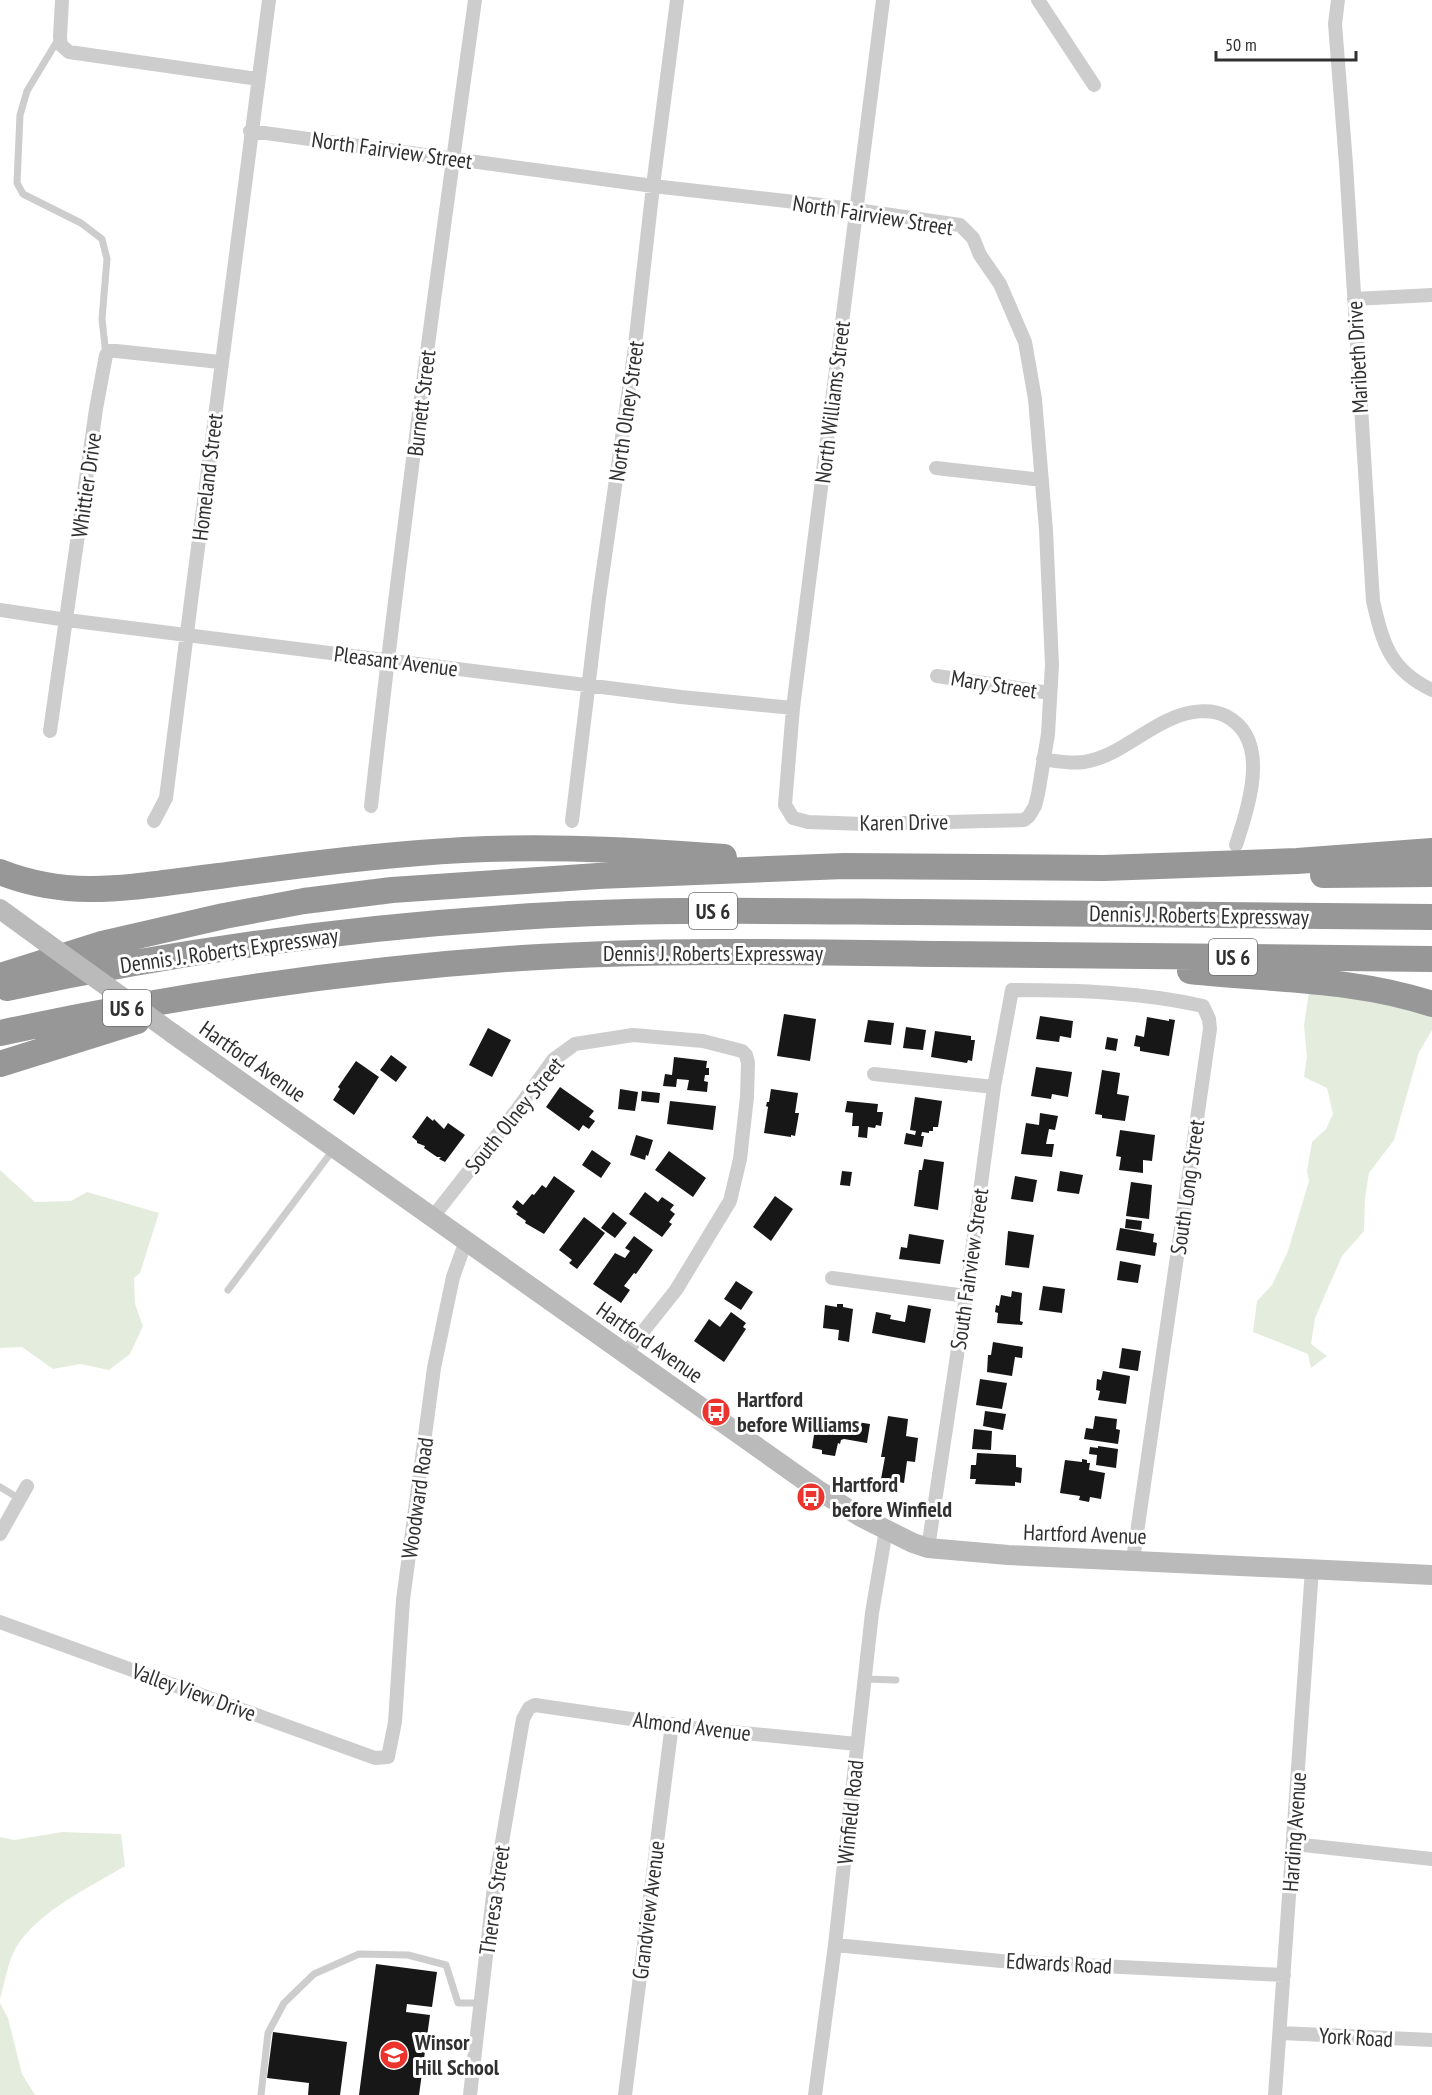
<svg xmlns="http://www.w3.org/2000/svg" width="1432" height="2095" viewBox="0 0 1432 2095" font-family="'PT Sans Narrow',sans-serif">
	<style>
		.green { fill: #e4eddd }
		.building { fill: #171717 }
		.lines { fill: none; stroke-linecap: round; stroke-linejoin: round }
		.lane { stroke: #cdcdcd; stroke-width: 7 }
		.street { stroke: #cdcdcd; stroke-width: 14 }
		.secondary { stroke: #bababa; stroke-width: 20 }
		.highway { stroke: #979797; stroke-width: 26 }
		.secondary-bridge { stroke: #bababa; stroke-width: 20 }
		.labels { text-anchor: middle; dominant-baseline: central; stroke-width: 6; stroke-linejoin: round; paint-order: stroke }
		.shield { fill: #fff; stroke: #6e6e6e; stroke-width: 1.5 }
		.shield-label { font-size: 21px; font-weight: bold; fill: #303030 }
		.street-label { font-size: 22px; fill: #303030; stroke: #fff }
		.poi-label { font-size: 22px; font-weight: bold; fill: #303030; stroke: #fff; text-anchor: start }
	</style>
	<rect width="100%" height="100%" fill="#fff"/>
	<path class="green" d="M1310,986L1432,1010V1030L1419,1052L1394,1140L1369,1173L1365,1198L1364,1231L1342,1256L1315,1318L1311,1344L1327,1356L1311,1368L1308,1354L1253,1332L1257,1301L1272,1285L1288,1251L1309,1181L1307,1171L1312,1142L1326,1129L1333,1114L1327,1088L1304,1077L1307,1057L1304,1025Z
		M0,1170L35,1202L71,1201L87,1192L159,1213L140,1273L134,1278L135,1304L143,1326L130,1354L109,1370L80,1364L53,1369L22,1347L0,1348Z
		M62,1832L121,1834L125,1866C90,1887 39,1911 17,1946C8,1960 5,1982 0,1999V1837L14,1840Z
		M0,2003L8,2018L22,2074L35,2095H0Z"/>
	<path class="building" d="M784,1014L816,1019L810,1061L777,1056Z
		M1040,1016L1073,1021L1071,1038L1060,1036L1059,1042L1036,1039Z
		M1147,1017L1169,1021V1019L1175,1020L1169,1056L1140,1051V1047L1134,1046L1136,1035L1144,1037Z
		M868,1020L894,1023L891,1045L864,1042Z
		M906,1027L926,1030L923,1050L903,1048Z
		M488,1028L511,1040L492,1077L469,1065Z
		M935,1031L971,1036V1040H975L972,1061L968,1060L967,1063L931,1057Z
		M1107,1037L1118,1039L1116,1051L1105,1049Z
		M391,1055L407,1067L396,1082L380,1070Z
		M674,1057L707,1061L706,1068H709V1075H705L704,1081L708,1082L707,1092L687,1090L689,1080L677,1079L676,1087L663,1086L665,1074L672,1075Z
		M356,1061L379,1077L354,1115L333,1100L340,1089L338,1087Z
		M1036,1067L1072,1072L1068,1097L1052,1094L1051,1099L1031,1096Z
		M1102,1070L1120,1073L1117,1094L1129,1096L1125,1121L1102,1118V1115L1095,1114Z
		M560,1087L594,1111L589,1117L595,1121L589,1129L583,1125L579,1131L546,1107Z
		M620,1089L638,1092L635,1111L618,1109Z
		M771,1089L798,1093L795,1113H799L795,1136L791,1135V1137L764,1133L768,1107L766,1106L767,1102H769Z
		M642,1091L660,1093L659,1103L641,1101Z
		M915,1097L942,1101L938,1127H933V1131H929V1133L922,1132L921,1136H924L922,1147L904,1144L906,1133L915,1135L916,1131L910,1130Z
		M670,1101L716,1106L713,1130L667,1124Z
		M847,1101L878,1104L877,1112H883L881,1126L876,1125L875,1128L868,1127L867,1138L858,1137L859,1126H852L853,1113L845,1112Z
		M1040,1113L1058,1116L1055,1130L1049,1129L1046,1144H1054L1052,1157L1021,1154L1026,1123L1039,1125Z
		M427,1116L433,1121L434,1119L444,1129L448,1123L465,1135L445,1162L439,1159L441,1157H437L424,1148L425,1146L417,1143V1141L412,1137Z
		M1120,1130L1155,1135L1152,1161L1143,1160V1173L1119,1170L1121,1157L1116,1156Z
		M636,1135L653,1140L648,1156L646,1155L645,1160L630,1155Z
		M592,1150L611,1163L601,1178L582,1165Z
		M669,1151L706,1178L693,1197L655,1170Z
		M924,1159L944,1162L938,1210L914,1206L919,1170H922Z
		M842,1171L852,1172L850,1186L840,1185Z
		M1060,1171L1083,1175L1079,1194L1057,1191Z
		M554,1176L575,1191L544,1234L525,1223L526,1221L516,1214L518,1212L512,1207L517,1200L523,1205L532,1194L534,1195L542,1185L546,1188Z
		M1015,1176L1037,1180L1033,1202L1011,1199Z
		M1131,1182L1152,1185L1149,1219L1126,1216Z
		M645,1192L658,1202L662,1197L674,1205L670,1210L675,1214L669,1222L672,1224L662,1237L629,1214Z
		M775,1196L793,1209L771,1241L753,1227Z
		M613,1212L627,1223L615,1238L601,1228Z
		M584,1217L605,1233L577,1269L569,1263L572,1260L559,1250Z
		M1126,1219L1142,1221L1141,1230L1125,1228Z
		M1120,1228L1154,1234L1153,1242L1157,1243L1155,1256L1116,1250Z
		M1008,1231L1034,1235L1029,1268L1005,1265Z
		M909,1234L944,1240L940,1264L899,1259L901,1247L907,1248Z
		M634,1236L653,1250L636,1274L634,1273L624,1286L630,1290L621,1303L593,1284L615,1253L625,1258L630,1251L625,1248Z
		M1120,1261L1141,1265L1138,1283L1117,1280Z
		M736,1281L753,1292L741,1310L724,1299Z
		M1043,1286L1065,1289L1062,1313L1039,1310Z
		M1012,1291L1022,1293L1020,1321L1023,1322L1022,1325L997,1323L998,1313L995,1312L996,1305L999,1306L1001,1295L1011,1297Z
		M837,1304H843V1307L853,1309L849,1342L838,1340L839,1330L823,1328L825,1305L837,1307Z
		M908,1305L931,1309L925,1343L872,1333L876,1312L891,1315L890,1319L905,1322Z
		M731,1312L746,1323L743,1327L746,1329L724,1362L694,1341L709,1319L720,1327Z
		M993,1342L1023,1347L1022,1358L1015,1357L1012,1376L987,1372L988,1355H991Z
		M1122,1348L1141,1351L1138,1371L1119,1368Z
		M1103,1371L1130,1376L1126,1404L1098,1400L1100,1391L1096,1390L1097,1379L1101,1380Z
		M980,1379L1007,1383L1002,1409L976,1405Z
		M985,1411L1006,1414L1003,1430L983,1426Z
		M888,1416L908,1419L906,1436L918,1438L915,1462L907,1461L904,1483L881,1479L885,1457H881Z
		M1095,1416L1117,1419L1116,1429L1120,1430L1118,1444L1084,1439L1086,1428L1093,1429Z
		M816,1422L856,1430L857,1422L870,1424L867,1443L844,1439L841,1440L840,1444L838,1443L835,1456L822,1454V1450L812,1448Z
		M974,1429L992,1431L991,1450L972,1449Z
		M1098,1446L1118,1449L1116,1468L1096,1465L1097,1455L1089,1454L1090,1447L1098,1448Z
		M977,1453L1016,1455V1467L1022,1468L1021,1483L1015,1482V1486L975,1484L976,1479H970L971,1465H976Z
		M1082,1459L1087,1460V1463H1090L1089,1470L1105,1473L1101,1499L1090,1497L1089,1502L1079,1500L1080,1496L1060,1493L1065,1460L1082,1462Z
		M376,1964L437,1972L432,2007L407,2004L406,2012L430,2015L419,2095H359Z
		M273,2032L347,2042L340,2095H308L309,2083L267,2078Z"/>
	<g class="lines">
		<path class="lane" d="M59,38L27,91L20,115L17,183L23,194L81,223L102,239L107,259L102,319L106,355
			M228,1290L333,1150
			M0,1487L20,1499
			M865,1679L896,1680
			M261,2095L268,2033L284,2003L314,1974L359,1954L408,1955L446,1965L458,2003H481"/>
		<path class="street" d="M62,0L60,37L61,45L69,52L258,79
			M1038,0L1094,85
			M1338,0L1335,24L1346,164L1373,601C1383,644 1390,670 1432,690
			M250,131L653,186L822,205L960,225L973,238L980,255L1000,284L1025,342L1035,399L1046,530L1052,665L1048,734L1038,794L1035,806L1029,816L1024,820L864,824L808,822L793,818L785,805L793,708L883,0
			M1354,299L1432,295
			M936,468L1042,480
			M0,610L67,620L681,697L793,708
			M937,676L1050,693
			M50,731L96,409L106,355L110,351H116L220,362
			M1043,759C1056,761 1071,764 1084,762C1117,757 1143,730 1173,718C1189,711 1211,708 1226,716C1272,740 1248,807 1236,845
			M371,806C401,537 438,268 475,0
			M154,821L166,798C200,532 233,266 269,0
			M572,821L599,598L634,354L653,186L677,0
			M874,1074L994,1087
			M432,1218L516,1111L553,1060L575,1044L633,1035L703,1041L742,1051L746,1055L748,1063L747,1097L740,1159L730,1201L676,1290L625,1354
			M832,1278L966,1296
			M0,1534L27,1486
			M928,1548L966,1296L994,1087L1012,990C1075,990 1142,992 1203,1006L1209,1019L1210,1029L1133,1560
			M0,1622L375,1758L388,1757L395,1722L403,1600L434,1368L453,1277L466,1241
			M1294,1844L1432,1859
			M835,1945L1001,1961L1284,1975
			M1281,2033L1432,2040
			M470,2095L493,1895L523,1719L529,1708L535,1705L693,1728L857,1744
			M625,2095L672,1724
			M815,2095L835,1945L872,1613L886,1530
			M1275,2095L1312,1569"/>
		<path class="secondary" d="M0,909L44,941
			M172,1033L818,1490L861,1517L913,1543L928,1548L1008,1555L1432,1575"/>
		<path class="highway" d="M0,872C74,901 135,886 211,877C280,868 350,858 419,853C521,844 622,849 724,857
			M1323,875L1432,874
			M1190,971C1271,980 1354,978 1432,1004
			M0,976L102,944L224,916L304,901L392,890L598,876L844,866L1104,868L1297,861L1432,851
			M7,988C170,953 338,929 505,918C641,908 778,911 914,912C1087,914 1259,915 1432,917
			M0,1033C172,996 346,970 522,958C661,949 801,952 941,954C1104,956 1268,957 1432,959
			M0,1064L137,1021"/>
		<path class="secondary-bridge" d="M44,941L172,1033"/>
	</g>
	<defs>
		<g id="bus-disc" transform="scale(1.5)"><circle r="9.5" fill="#ec332d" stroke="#fff"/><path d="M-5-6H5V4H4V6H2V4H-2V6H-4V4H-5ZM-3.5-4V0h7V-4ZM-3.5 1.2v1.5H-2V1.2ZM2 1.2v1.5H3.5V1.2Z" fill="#fff"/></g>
		<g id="school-disc" transform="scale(1.5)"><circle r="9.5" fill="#ec332d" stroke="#fff"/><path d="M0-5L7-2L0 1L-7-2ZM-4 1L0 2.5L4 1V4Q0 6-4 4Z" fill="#fff"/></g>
	</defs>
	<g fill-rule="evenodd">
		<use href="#bus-disc" x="716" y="1412"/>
		<use href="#bus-disc" x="811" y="1497"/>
		<use href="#school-disc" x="394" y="2055"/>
	</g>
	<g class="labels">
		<g class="shield">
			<rect x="689" y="893" width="48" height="36" rx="4.5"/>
			<rect x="1209" y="939" width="48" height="36" rx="4.5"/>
			<rect x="103" y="990" width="48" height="36" rx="4.5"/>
		</g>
		<g class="shield-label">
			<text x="713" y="911">US 6</text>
			<text x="1233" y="957">US 6</text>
			<text x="127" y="1008">US 6</text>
		</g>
		<g class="street-label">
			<text transform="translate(392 150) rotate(8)">North Fairview Street</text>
			<text transform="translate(873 215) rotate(9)">North Fairview Street</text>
			<text transform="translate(1357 357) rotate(-93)">Maribeth Drive</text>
			<text transform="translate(832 402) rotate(-83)">North Williams Street</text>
			<text transform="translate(421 403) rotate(-83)">Burnett Street</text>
			<text transform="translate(626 411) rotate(-82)">North Olney Street</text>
			<text transform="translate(207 477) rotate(-83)">Homeland Street</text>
			<text transform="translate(86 485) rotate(-82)">Whittier Drive</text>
			<text transform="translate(396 661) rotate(7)">Pleasant Avenue</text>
			<text transform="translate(994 684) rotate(9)">Mary Street</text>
			<text transform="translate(904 822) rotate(-1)">Karen Drive</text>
			<text transform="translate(1199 915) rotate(1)">Dennis J. Roberts Expressway</text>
			<text transform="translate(229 950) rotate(-8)">Dennis J. Roberts Expressway</text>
			<text x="713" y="953">Dennis J. Roberts Expressway</text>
			<text transform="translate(253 1061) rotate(35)">Hartford Avenue</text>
			<text transform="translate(514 1115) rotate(-51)">South Olney Street</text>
			<text transform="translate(1187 1187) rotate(-82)">South Long Street</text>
			<text transform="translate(969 1269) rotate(-82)">South Fairview Street</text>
			<text transform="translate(650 1342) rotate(35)">Hartford Avenue</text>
			<text transform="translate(417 1498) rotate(-82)">Woodward Road</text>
			<text transform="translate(1085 1534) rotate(2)">Hartford Avenue</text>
			<text transform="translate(194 1692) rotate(20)">Valley View Drive</text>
			<text transform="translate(692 1726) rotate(7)">Almond Avenue</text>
			<text transform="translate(850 1812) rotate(-84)">Winfield Road</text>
			<text transform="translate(1294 1832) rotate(-86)">Harding Avenue</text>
			<text transform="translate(494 1900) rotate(-82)">Theresa Street</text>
			<text transform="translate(648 1910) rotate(-83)">Grandview Avenue</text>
			<text transform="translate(1059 1963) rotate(3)">Edwards Road</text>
			<text transform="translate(1356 2037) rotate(3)">York Road</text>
		</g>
		<g class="poi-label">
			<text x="737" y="1399">Hartford<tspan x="737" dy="25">before Williams</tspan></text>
			<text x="832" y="1484">Hartford<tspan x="832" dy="25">before Winfield</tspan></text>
			<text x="415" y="2042">Winsor<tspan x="415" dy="25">Hill School</tspan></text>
		</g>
	</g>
	<path d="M1216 51v9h140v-9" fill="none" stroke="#303030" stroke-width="3"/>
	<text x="1225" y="51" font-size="18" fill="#303030" stroke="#ffffff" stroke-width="4.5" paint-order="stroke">50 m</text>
</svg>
